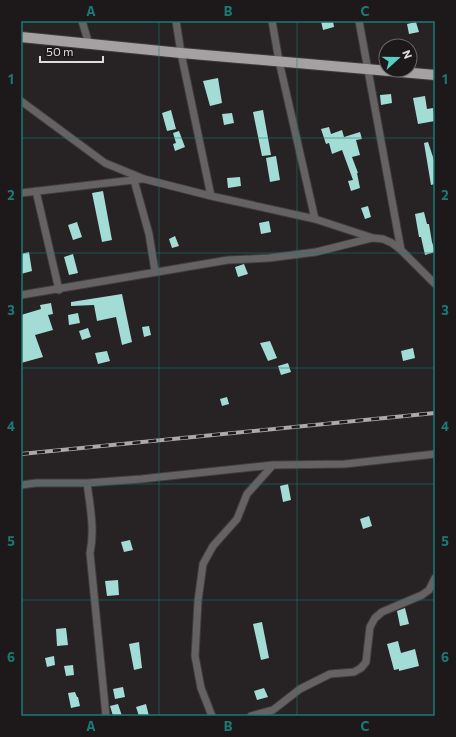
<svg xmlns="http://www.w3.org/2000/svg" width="456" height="737" viewBox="0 0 456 737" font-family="Commissioner,sans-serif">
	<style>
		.building { fill: #a3dbd5 }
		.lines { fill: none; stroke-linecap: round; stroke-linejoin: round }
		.minor-casing { stroke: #413c3e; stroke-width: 9 }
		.primary-casing { stroke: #413c3e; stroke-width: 12 }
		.minor { stroke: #646262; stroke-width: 7 }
		.primary { stroke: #a5a0a2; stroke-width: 10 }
		.rail-casing { stroke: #ada9aa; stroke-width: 4 }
		.rail { stroke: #1d191a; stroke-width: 2.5; stroke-dasharray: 8; stroke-linecap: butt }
		.grid { fill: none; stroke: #197b74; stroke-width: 1; stroke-opacity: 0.55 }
		.neatline { fill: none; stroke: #197b74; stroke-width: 1.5 }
		.grid-label { font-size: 13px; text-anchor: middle; font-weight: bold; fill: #197b74 }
	</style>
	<rect width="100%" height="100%" fill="#272224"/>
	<path class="building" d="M321,21H333L334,27L323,30Z
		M416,22L419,32L409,34L407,24Z
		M218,78L222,103L210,106L203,81Z
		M391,94L392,103L381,105L380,95Z
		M425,96L427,109L433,108L435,121L418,124L413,98Z
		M171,110L176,129L167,131L162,113Z
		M263,110L271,155L262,156L253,112Z
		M232,113L234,123L224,125L222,114Z
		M329,127L331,134L342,130L344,137L360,132L362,139L356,140L360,155L352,157L358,173H357L360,188L351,191L348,181L353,180L342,150L332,154L329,143L326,144L321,129Z
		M179,131L185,147L175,151L173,144L176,143L173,133Z
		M428,142L435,163V184L431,185L424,143Z
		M276,156L280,180L270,182L266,158Z
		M240,177L241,186L228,188L227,178Z
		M103,191L112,240L102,242L92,193Z
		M368,206L371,217L365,219L361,208Z
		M424,212L427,224H429L432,242L435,251V252L425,255L421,237H419L415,214Z
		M269,221L271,232L261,234L259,223Z
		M77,222L82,237L73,240L68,225Z
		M175,236L179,246L172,248L169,239Z
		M29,252L32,271L21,274V254Z
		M73,254L78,273L69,275L64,257Z
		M244,264L248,274L238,277L235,267Z
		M122,294L132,342L122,345L116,317L97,321L94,305L71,306V302Z
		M51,303L53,314L48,315L53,330L35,335L43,357L21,363V315L41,309L40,305Z
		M78,313L80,323L69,325L68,315Z
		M149,326L151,335L144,337L142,327Z
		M88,328L91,337L82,340L79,331Z
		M270,341L277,358L268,361L260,343Z
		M413,348L415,358L403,361L401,351Z
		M107,351L110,361L98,364L95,353Z
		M288,363L291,372L281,375L278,366Z
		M227,397L229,404L222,406L220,399Z
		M288,484L291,500L283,502L280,486Z
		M369,516L372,526L363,529L360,519Z
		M130,540L133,550L124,552L121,542Z
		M118,580L119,595L107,596L105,581Z
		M405,608L409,624L400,626L397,611Z
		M262,622L269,658L261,660L253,624Z
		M66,628L68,645L57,646L56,629Z
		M398,641L401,653L415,649L419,666L399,671V669L394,670L387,644Z
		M139,642L142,668L134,670L129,644Z
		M54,656L55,665L47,667L45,658Z
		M73,665L74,675L66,676L64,666Z
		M123,687L125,697L115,699L113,689Z
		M264,688L268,697L257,700L254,691Z
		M75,692L77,697H78L80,706L71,708L68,693Z
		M118,704L122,716H113L110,706Z
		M146,704L149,716H139L136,707Z"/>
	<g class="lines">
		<g class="minor-casing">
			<path id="minor" d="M82,21L89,44
				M176,21L181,53L211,196
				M272,21L279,61L315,219
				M359,21L401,250
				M21,101L105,163L144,179L211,196L315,219L373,238L383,239L392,243L401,250L435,284
				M134,180L149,234L155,271
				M36,191L59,290
				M21,193L142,179
				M21,295L228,260L269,258L316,252L372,238
				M87,483C90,506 95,530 90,553L106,716
				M21,485L36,483H87L141,479L273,465L345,464L435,454
				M212,716L201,688L195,656L198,601L203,564L213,546L237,519L247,494L273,465
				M251,716L273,710L300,689L330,674L354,672L361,668L366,662L370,627L375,618L382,612L422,595L429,590L435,578"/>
		</g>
		<g class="primary-casing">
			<path id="primary" d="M21,37L181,53L435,75"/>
		</g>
		<use href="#minor" class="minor"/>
		<use href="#primary" class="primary"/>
		<g class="rail-casing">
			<path id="rail" d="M21,454L435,413"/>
		</g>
		<use href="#rail" class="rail"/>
	</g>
	<path class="grid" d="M159,21V716M297,21V716M21,138H435M21,253H435M21,368H435M21,484H435M21,600H435"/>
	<rect width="456" height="737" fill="none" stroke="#1d191a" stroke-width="44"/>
	<g transform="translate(398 58) rotate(69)"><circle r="19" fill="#1d191a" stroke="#6b6768"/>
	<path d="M0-3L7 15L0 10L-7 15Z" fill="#56cec4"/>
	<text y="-6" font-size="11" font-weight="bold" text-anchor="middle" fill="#dfdcdd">N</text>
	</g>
	<path d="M40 56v6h63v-6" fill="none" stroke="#dfdcdd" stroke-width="2"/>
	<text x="46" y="56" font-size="12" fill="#dfdcdd" stroke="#1d191a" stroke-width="3" paint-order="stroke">50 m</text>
	<rect x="22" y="22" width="412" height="693" class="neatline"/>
	<g class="grid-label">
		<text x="91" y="16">A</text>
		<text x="228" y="16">B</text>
		<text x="365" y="16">C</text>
		<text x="11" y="84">1</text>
		<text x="445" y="84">1</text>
		<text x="11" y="200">2</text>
		<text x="445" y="200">2</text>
		<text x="11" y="315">3</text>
		<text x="445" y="315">3</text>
		<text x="11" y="431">4</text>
		<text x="445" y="431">4</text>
		<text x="11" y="546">5</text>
		<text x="445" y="546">5</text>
		<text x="11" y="662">6</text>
		<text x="445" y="662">6</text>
		<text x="91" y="731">A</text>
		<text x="228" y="731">B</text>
		<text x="365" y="731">C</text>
	</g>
</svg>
